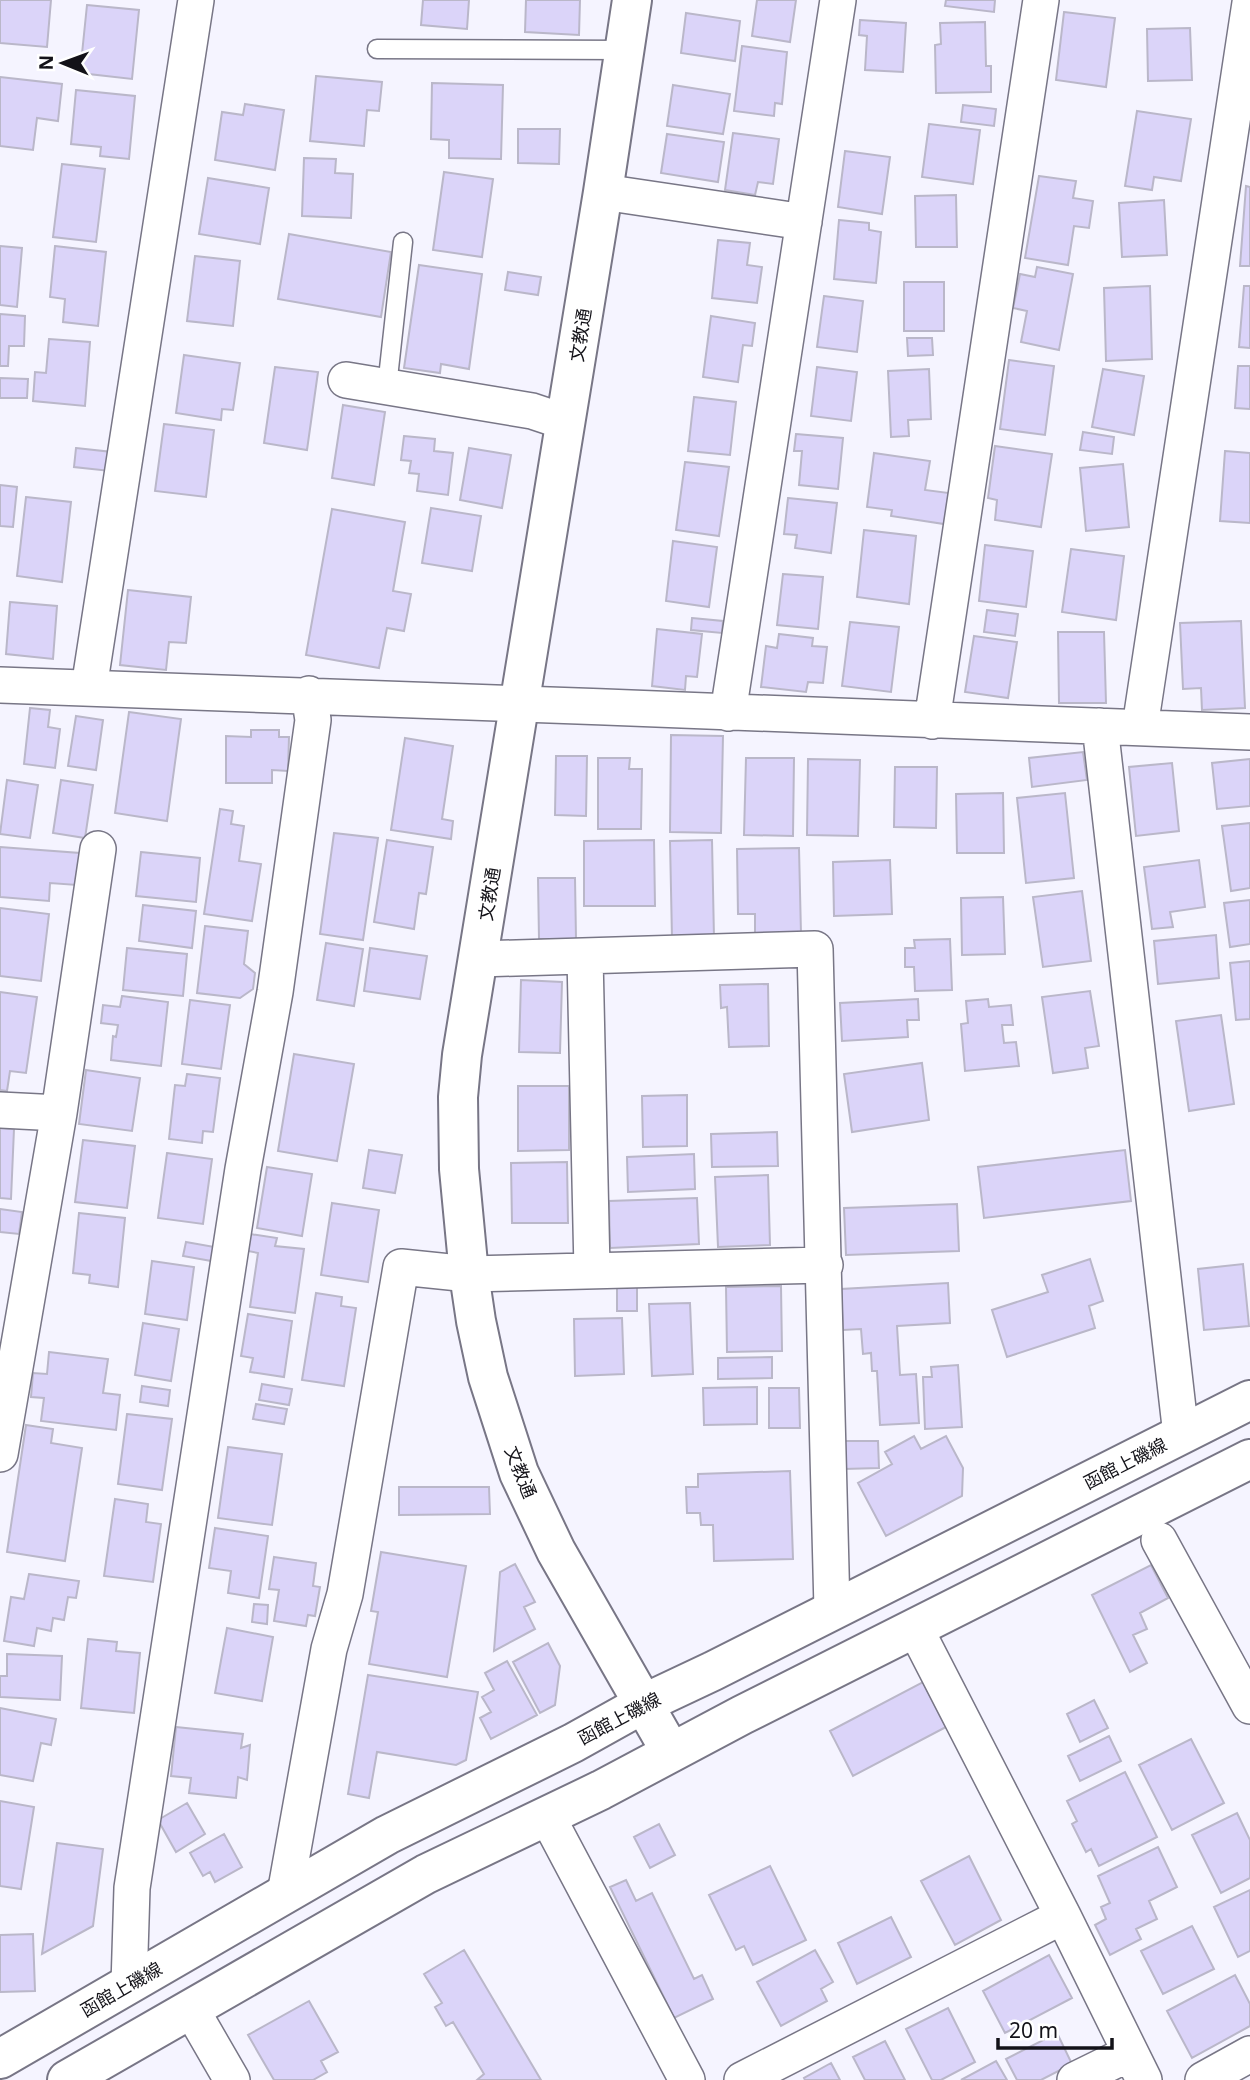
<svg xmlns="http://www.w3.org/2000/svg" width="1250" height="2080" font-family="'Noto Sans','Noto Sans JP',sans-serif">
  <rect width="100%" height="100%" fill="#f5f4ff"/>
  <path fill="#dbd4f9" stroke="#bab7c9" stroke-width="2" d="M0,0H51L47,47L0,43Z
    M423,0H469L467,29L421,25Z
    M526,0H580L579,35L525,32Z
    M757,0H796L790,42L752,36Z
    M946,0H995L994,12L945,6Z
    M87,5L139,10L132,79L80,73Z
    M1064,12L1115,18L1106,87L1056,80Z
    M686,13L740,21L735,61L681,53Z
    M860,20L906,23L903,72L865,70L867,36L859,35Z
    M985,22L986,66H991V92L936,93L935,45L941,44L940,23Z
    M1190,28L1192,80L1148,81L1147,29Z
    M742,46L787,52L782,104L775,103L774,116L734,111Z
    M316,76L382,82L379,111L367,110L364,146L310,141Z
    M0,77L62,84L58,121L37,118L33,150L0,146Z
    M432,83L503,85L501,159L449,158V140L431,139Z
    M673,85L730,94L723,134L667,126Z
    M76,90L135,96L129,159L100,156L101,147L71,144Z
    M245,104L284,110L275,170L215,160L222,112L243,115Z
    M963,105L996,109L994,126L961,122Z
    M1137,111L1191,119L1181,181L1154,177L1152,190L1125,186Z
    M929,124L980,130L973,184L922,177Z
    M518,129H560L559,164L518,163Z
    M733,133L779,139L773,184L758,182L755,195L725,190Z
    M667,134L724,142L718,182L661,173Z
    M845,151L890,157L882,214L838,207Z
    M304,158L336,159L335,173L353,174L351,218L302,216Z
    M62,164L105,169L96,242L53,237Z
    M444,172L493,179L482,257L433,250Z
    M1039,176L1076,181L1073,198L1093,201L1089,228L1074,226L1068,265L1025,258Z
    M208,178L269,188L260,244L199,234Z
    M1246,186L1250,187V266H1240Z
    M956,195L957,247H916L915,196Z
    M1164,200L1167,255L1122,257L1119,203Z
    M839,220L869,223V230L881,232L876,283L834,279Z
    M289,234L391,252L381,317L278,299Z
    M718,240L750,243L747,265L762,267L757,303L712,298Z
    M0,246L22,248L17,307L0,305Z
    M55,246L106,252L98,326L63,322L65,299L50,297Z
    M195,256L240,261L233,326L187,321Z
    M419,265L482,274L469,369L441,364L440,373L404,368Z
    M1037,267L1073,274L1059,350L1021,342L1027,311L1013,308L1020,274L1035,277Z
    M508,272L541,277L538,295L505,290Z
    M904,282H944V331H904Z
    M1150,286L1152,359L1106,361L1104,288Z
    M1244,286H1250V348L1239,347Z
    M824,296L863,301L857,352L817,347Z
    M0,314L25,316L24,346H9L8,366H0Z
    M711,316L755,323L752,346L743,345L738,382L703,377Z
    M907,338H932L933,355L908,356Z
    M49,339L90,342L85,406L33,401L35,372L46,373Z
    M184,355L240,363L233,410L222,409L221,420L176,413Z
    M1009,360L1054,366L1045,435L1000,429Z
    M1238,366H1250V409L1235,408Z
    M275,367L318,372L307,450L264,443Z
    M817,367L857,372L851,421L811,416Z
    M929,369L931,419L908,420L909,436L891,437L888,371Z
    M1103,369L1144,376L1134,435L1092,427Z
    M0,378L28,379L27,398H0Z
    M694,397L736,402L730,455L688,451Z
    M343,405L385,412L374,485L332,478Z
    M164,424L214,430L206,497L155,491Z
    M1083,432L1114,437L1112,454L1080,450Z
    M796,434L843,438L838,489L799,485L802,451H794Z
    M404,436L435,439L434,451L453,453L448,495L417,491L419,474L409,473L411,461L401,460Z
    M995,446L1052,454L1041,527L995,520L997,500L988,498Z
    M76,448L112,452L110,471L74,467Z
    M469,448L511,455L502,508L460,500Z
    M1225,451L1250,453V523L1220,521Z
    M874,453L930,461L925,490L949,493L944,524L891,516L892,510L867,507Z
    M685,462L729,467L719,536L676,530Z
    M1123,464L1129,527L1086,531L1080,468Z
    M0,485L17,487L13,527L0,526Z
    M26,497L71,502L62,582L17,576Z
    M788,498L837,503L831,553L795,548L797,535L784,534Z
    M431,508L481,516L472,571L422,563Z
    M332,509L405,522L393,591L411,594L404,631L387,628L379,668L306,655Z
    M864,530L916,536L909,604L857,597Z
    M673,541L717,547L709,607L666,601Z
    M985,545L1033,551L1026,607L979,601Z
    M1071,549L1124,556L1116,620L1062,612Z
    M783,574L823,577L818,629L777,625Z
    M128,590L191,597L186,643L169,642L166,670L120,665Z
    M10,602L57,606L53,659L6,654Z
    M987,610L1018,614L1015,636L984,632Z
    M692,618L723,621L722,633L691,630Z
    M1241,621L1245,708L1202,710L1201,688L1183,689L1180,623Z
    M850,622L899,627L891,692L842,686Z
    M657,629L702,634L697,677L686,676L685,690L652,686Z
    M1058,632H1104L1106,703H1059Z
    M779,634L813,638L812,646L827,647L823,683L808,682L806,692L761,687L766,646L777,648Z
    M974,636L1017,642L1008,698L965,692Z
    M30,708L50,710L48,727L60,729L55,768L24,764Z
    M129,712L181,719L167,821L115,813Z
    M76,716L103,720L96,770L68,766Z
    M251,730H279V737H289L288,771L272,770V783H226V736L251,737Z
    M671,735L723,736L721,833L670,832Z
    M405,738L453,746L442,819L453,821L451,839L391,830Z
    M1083,752L1087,780L1032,787L1029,758Z
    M556,756H587L586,816L555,815Z
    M598,758H630L629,769H642L641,829H598Z
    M746,758H794L793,836L744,835Z
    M808,759L860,760L858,836L807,835Z
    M1250,759V806L1217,809L1212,763Z
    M1172,763L1179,831L1136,836L1129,767Z
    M895,767H937L936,828L894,827Z
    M7,780L38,785L30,838L0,834Z
    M61,780L93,785L85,838L53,833Z
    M1003,793L1004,853H957L956,794Z
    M1065,793L1074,878L1026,883L1017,798Z
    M220,809L233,811L231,824L244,826L239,861L261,864L252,921L204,914Z
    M1250,823V888L1231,891L1222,826Z
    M334,833L378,838L363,940L320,934Z
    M387,840L433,847L426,894L419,893L414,929L374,922Z
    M654,840L655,906H584V841Z
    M712,840L714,938H672L670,841Z
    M0,847L80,853L77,885L50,883L49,901L0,897Z
    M799,848L801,934L755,935V914H738L737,849Z
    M141,852L200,858L196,902L136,896Z
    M890,860L892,914L834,916L833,862Z
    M1199,860L1205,907L1170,912L1173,927L1152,929L1144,867Z
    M538,878H575L576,939H539Z
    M1082,891L1091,961L1043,967L1033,897Z
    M1003,897L1005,954L962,955L961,898Z
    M1250,900V944L1230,947L1224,903Z
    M143,905L196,911L192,948L139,941Z
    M0,908L49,914L41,981L0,976Z
    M205,926L248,931L244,964L255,973L253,989L240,998L197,993Z
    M1216,935L1219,978L1158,984L1154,941Z
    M950,939L952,990L915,991L914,967H905V948H915L914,940Z
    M326,943L363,949L354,1006L317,1000Z
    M127,948L187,954L183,996L123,990Z
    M370,948L427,956L420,999L364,991Z
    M1250,961V1019L1236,1020L1230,963Z
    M521,980L562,982L560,1053L519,1052Z
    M768,984L769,1046L729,1047L727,1007L721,1008L720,985Z
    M1090,991L1099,1046L1085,1048L1088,1068L1053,1073L1042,997Z
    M0,992L37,997L26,1073L10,1071L7,1091L0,1090Z
    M122,996L168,1002L161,1066L111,1060L113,1036L116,1037L118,1025L101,1023L103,1005L120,1007Z
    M918,999L919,1020H907L908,1037L842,1041L840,1003Z
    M988,999L989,1007L1011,1005L1013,1025H1002L1004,1043L1016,1042L1019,1066L965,1071L961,1024L968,1023L966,1001Z
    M190,1000L230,1005L221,1069L182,1064Z
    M1221,1015L1234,1104L1189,1111L1176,1021Z
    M294,1054L354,1064L337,1161L278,1151Z
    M922,1063L929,1120L852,1132L844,1074Z
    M86,1070L140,1078L132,1131L79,1124Z
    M187,1074L220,1078L213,1132L203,1131L202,1143L169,1139L175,1085L185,1086Z
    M518,1086H569V1150L518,1151Z
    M687,1095V1146L643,1147L642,1096Z
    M0,1128L14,1129L11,1199L0,1198Z
    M777,1132L778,1166L712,1167L711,1134Z
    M83,1140L135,1146L127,1208L75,1202Z
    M369,1150L402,1155L395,1193L363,1188Z
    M1125,1150L1131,1201L984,1218L978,1167Z
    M167,1153L212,1159L203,1224L158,1218Z
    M694,1154L695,1189L628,1192L627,1157Z
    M567,1162L568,1223H512L511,1163Z
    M267,1167L312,1174L302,1236L257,1228Z
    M768,1175L770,1245L718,1247L715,1177Z
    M697,1198L699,1244L610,1248L609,1201Z
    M332,1203L379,1210L368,1282L321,1275Z
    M957,1204L959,1251L846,1255L844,1208Z
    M0,1209L22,1212L19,1234L0,1232Z
    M79,1213L125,1218L118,1287L89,1283L90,1275L73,1273Z
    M250,1234L277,1238L275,1246L304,1249L295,1313L250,1307L258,1253L248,1251Z
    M186,1242L220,1248L217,1262L183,1256Z
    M1090,1259L1103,1301L1089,1306L1095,1328L1007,1357L992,1310L1048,1292L1042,1275Z
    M152,1261L194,1267L187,1320L145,1314Z
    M1243,1264L1249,1326L1204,1330L1198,1269Z
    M617,1282H637V1311H617Z
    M948,1283L950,1323L897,1326L900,1375L916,1374L919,1423L880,1425L877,1371H872L871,1353L863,1354L861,1329L843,1330L841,1289Z
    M781,1286L782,1351L727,1352L726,1287Z
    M316,1293L342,1297L341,1306L356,1308L344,1386L302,1380Z
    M690,1303L693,1374L652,1376L649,1304Z
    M248,1314L292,1321L284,1377L250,1372L253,1358L241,1356Z
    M622,1318L624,1374L575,1376L574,1319Z
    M143,1323L179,1329L171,1381L135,1375Z
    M49,1352L108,1359L103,1393L120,1395L116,1430L41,1421L44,1398L31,1397L33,1373L47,1374Z
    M772,1357V1378L718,1379V1358Z
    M958,1365L962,1427L925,1429L923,1377H932L931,1367Z
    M262,1384L292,1389L289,1405L259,1400Z
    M142,1386L170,1390L168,1406L140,1402Z
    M757,1387V1424L704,1425L703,1388Z
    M769,1388H799L800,1428H769Z
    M256,1404L287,1409L284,1424L253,1419Z
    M127,1414L172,1419L162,1490L118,1484Z
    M26,1425L53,1429L51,1443L82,1448L65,1561L7,1552Z
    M914,1436L921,1449L946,1436L963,1468L962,1496L886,1536L858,1483L892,1464L885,1452Z
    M844,1441H878L879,1468L844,1469Z
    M228,1447L282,1454L272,1525L218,1518Z
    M790,1471L793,1559L714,1561L713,1525H701L700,1513H687L686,1487H698V1474Z
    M399,1487H489L490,1514L399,1515Z
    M115,1499L148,1504L146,1522L161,1524L153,1582L104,1576Z
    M215,1528L268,1536L259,1598L228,1593L231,1571L209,1568Z
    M381,1552L466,1566L447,1677L369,1664L378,1612L371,1611Z
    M274,1557L316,1563L313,1586L320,1587L315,1616L308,1615L306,1626L274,1621L279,1590L269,1589Z
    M515,1564L535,1602L524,1607L535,1629L494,1651L500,1572Z
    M1151,1565L1168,1598L1140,1613L1147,1629L1133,1635L1147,1663L1130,1672L1092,1595Z
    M29,1574L79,1581L76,1598L68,1597L64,1620L53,1618L51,1631L37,1628L34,1646L4,1641L11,1597L24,1599Z
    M254,1604L268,1605L267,1624L252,1622Z
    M227,1628L273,1637L262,1701L215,1693Z
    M88,1639L117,1642L116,1651L140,1653L134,1713L81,1708Z
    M548,1643L560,1666L555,1705L540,1713L513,1662Z
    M7,1654L62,1656L60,1700L0,1697V1676H7Z
    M507,1661L537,1715L491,1739L480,1718L491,1712L482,1697L494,1690L485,1673Z
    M368,1675L478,1692L466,1760L456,1765L377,1752L369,1798L348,1794Z
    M923,1682L946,1727L853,1776L830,1731Z
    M1094,1700L1108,1728L1080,1742L1067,1714Z
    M0,1708L56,1719L51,1745L41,1743L33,1781L0,1775Z
    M176,1727L243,1734L241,1748L250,1745L247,1780L238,1777L236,1798L189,1793L191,1778L171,1776Z
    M1109,1736L1121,1761L1080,1781L1068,1756Z
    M1191,1739L1224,1803L1172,1830L1139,1765Z
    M1125,1772L1157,1837L1099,1866L1091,1849L1086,1852L1072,1824L1077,1821L1067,1801Z
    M0,1801L34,1807L21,1889L0,1886Z
    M187,1803L205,1834L176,1852L158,1820Z
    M1237,1813L1250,1840V1878L1221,1893L1192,1835Z
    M659,1824L675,1855L650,1868L634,1837Z
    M224,1834L242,1867L215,1882L210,1872L203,1876L190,1853Z
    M57,1843L103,1849L93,1926L42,1954Z
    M1158,1847L1177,1887L1149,1901L1157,1919L1136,1929L1141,1939L1110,1955L1095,1925L1106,1919L1101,1907L1110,1903L1098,1876Z
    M969,1856L1001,1920L955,1945L921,1881Z
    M770,1866L806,1940L753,1965L744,1946L736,1950L709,1895Z
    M626,1880L636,1901L652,1893L694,1979L702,1975L713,1999L674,2018L610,1887Z
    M1250,1890V1951L1238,1957L1214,1907Z
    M891,1917L911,1957L857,1984L838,1943Z
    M1192,1926L1214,1969L1163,1994L1141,1951Z
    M33,1934L35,1991L0,1992V1935Z
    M464,1950L541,2080H477L484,2074L453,2022L446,2026L435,2007L442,2003L424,1974Z
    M815,1950L833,1982L821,1989L827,2001L781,2026L757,1982Z
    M1049,1955L1072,1998L1005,2033L983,1991Z
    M1235,1975L1250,2004V2026L1192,2058L1167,2011Z
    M309,2001L338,2052L321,2061L327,2072L313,2080H274L248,2035Z
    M948,2008L975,2062L941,2080H932L906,2029Z
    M1057,2033L1072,2064L1041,2080H1017L1006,2059Z
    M885,2041L905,2080H865L853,2057Z
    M996,2061L1007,2080H961Z
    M831,2063L840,2080H805L804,2078Z"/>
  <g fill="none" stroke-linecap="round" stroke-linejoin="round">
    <g stroke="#787686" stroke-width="21">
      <path id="service" d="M377,49L624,50
        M387,387L403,242"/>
    </g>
    <g stroke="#787686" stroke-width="38">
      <path id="minor" d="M603,192L804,222
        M346,380L532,411L565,422
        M0,685C417,699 833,716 1250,732
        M89,688L196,0
        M728,713L838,0
        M932,721L1041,0
        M1100,726L1181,1435
        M1140,727L1250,3
        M585,957L592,1270
        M479,959L815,949L832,1609
        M0,1110L59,1113
        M0,1454L59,1113L98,849
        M1159,1540L1250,1706
        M915,1628L1063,1916L1144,2080
        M547,1816L687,2080
        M285,1894L329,1649L345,1594L401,1267L469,1274L825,1265
        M129,1985L132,1888L243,1169L275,992L313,720L309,694
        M191,2009L232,2080
        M742,2080L1063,1916
        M1075,2080L1130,2053
        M1203,2080L1250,2054"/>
    </g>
    <g stroke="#787686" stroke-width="42">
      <path id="tertiary" d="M632,0L603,192L462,1055L458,1097L459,1169L469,1274L476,1321L488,1377L519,1473L556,1551L671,1752"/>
    </g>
    <g stroke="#787686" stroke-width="42">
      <path id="primary" d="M0,2059L387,1835L573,1743L643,1704L713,1671L1250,1400
        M67,2080L426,1874L601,1790L742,1715L1250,1459"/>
    </g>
    <use href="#service" stroke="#fff" stroke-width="18"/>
    <use href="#minor" stroke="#fff" stroke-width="35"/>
    <use href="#tertiary" stroke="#fff" stroke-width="38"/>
    <use href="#primary" stroke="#fff" stroke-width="38"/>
  </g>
  <g text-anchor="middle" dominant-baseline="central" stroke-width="6" stroke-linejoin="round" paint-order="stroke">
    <g font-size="18" fill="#131218" stroke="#fff">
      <text transform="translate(580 335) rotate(-81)">文教通</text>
      <text transform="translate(489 894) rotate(-81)">文教通</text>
      <text transform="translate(1125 1463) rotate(-27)">函館上磯線</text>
      <text transform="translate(521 1472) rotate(68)">文教通</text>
      <text transform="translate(619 1718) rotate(-28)">函館上磯線</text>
      <text transform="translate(121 1989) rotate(-30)">函館上磯線</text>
    </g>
  </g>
  <g transform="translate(63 63) rotate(271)" stroke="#ffffff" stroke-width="5" paint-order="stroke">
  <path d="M0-5L12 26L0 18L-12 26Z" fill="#131218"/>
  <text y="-10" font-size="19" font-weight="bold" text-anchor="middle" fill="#131218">N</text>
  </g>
  <path d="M998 2038v10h114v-10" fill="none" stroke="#131218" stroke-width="3.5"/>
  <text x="1009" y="2038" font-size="21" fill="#131218" stroke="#ffffff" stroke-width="5" paint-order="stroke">20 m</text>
</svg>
